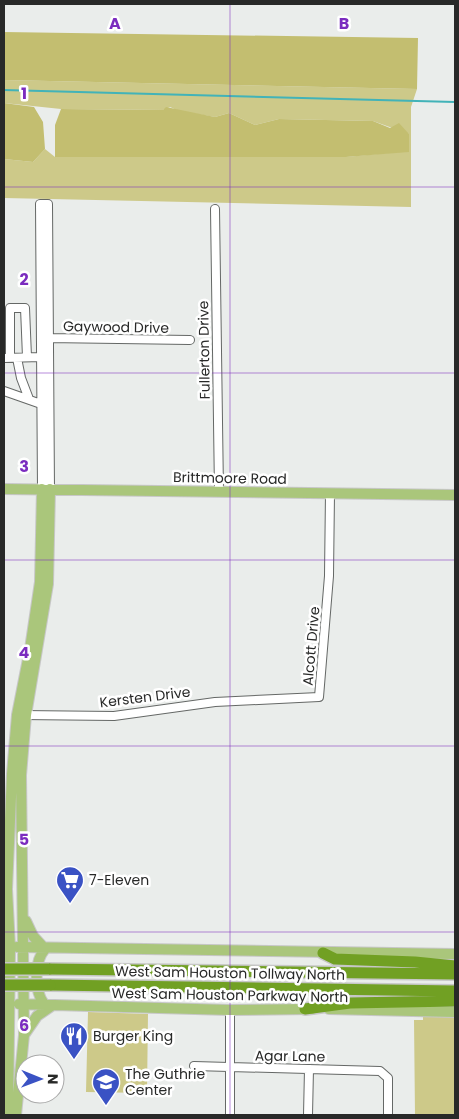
<svg xmlns="http://www.w3.org/2000/svg" width="459" height="1119" font-family="Poppins,sans-serif">
  <rect width="100%" height="100%" fill="#eaedeb"/>
  <path fill="#cdc989" d="M4,80L417,89L411,107V207L4,198V159L33,162L45,149L55,157H346L409,151V134L373,121L279,119L255,125L229,113L215,117L179,111L170,107L163,110L61,109L4,103Z
    M88,1012L148,1014L147,1093L86,1092Z
    M423,1012H455V1115H415L414,1020H423Z"/>
  <path fill="#c3be70" d="M4,32L418,38L417,89L4,80Z
    M4,103L34,107L43,122L45,149L33,162L4,159Z
    M166,107L215,117L229,113L255,125L279,119L373,121L390,128L399,123L409,134V152L346,157H55V125L61,109L163,110Z"/>
  <g fill="none" stroke-linecap="round" stroke-linejoin="round">
    <path stroke="#42b3b8" stroke-width="2" d="M4,90L455,102"/>
    <g stroke="#656866" stroke-width="10">
      <path id="minor" d="M215,209L219,492
        M47,338L190,340
        M4,358L41,357
        M10,358V308H25L27,357
        M17,358L21,378L29,399
        M4,391L41,404
        M42,489L40,204H48L50,489
        M21,715L114,716L215,702L319,697L329,576L330,493
        M194,1066L380,1071L388,1078V1115
        M230,1115V1010
        M308,1115L309,1069"/>
    </g>
    <g stroke="#c7c7c7" stroke-width="12">
      <path id="major" d="M4,489L455,495
        M26,921L33,936L45,949
        M17,947L455,954
        M19,1004L230,1010L312,1009
        M44,1004C34,991 34,961 45,949
        M329,1009L455,1012
        M24,1035L37,1016L53,1005
        M8,1115L10,947L7,889L12,774L17,715L30,649L40,582L42,489
        M16,1115L24,1035L21,775L26,715L48,584L50,489"/>
    </g>
    <g stroke="#c7c7c7" stroke-width="14">
      <path id="highway" d="M323,953L335,959L415,962L455,966
        M49,969L455,974
        M50,985L455,991
        M305,1009L350,1003L455,1001"/>
    </g>
    <use href="#minor" stroke="#fff" stroke-width="8"/>
    <use href="#major" stroke="#aac67b" stroke-width="10"/>
    <use href="#highway" stroke="#71a023" stroke-width="11"/>
    <g stroke="#c7c7c7" stroke-width="14" stroke-linecap="butt">
      <path id="highway-bridge" d="M4,969H49
        M4,985H50"/>
    </g>
    <use href="#highway-bridge" stroke="#71a023" stroke-width="11"/>
  </g>
  <path fill="none" stroke="#7b2cbf" stroke-width="1" stroke-opacity="0.55" d="M230,4V1115M4,187H455M4,373H455M4,560H455M4,746H455M4,932H455"/>
  <defs>
    <g id="supermarket-pin" transform="scale(1.4375)"><path d="M0 17L-7.5 6A9.5 9.5 0 1 1 7.5 6Z" fill="#3a52c4" stroke="#fff"/><path d="M-6-5.5h2.5l.6 2H6L4.5 2H-2.5L-4.4-4H-6ZM-1.5 3.2a1.3 1.3 0 1 0 .1 0ZM3 3.2a1.3 1.3 0 1 0 .1 0Z" fill="#fff"/></g>
    <g id="restaurant-pin" transform="scale(1.4375)"><path d="M0 17L-7.5 6A9.5 9.5 0 1 1 7.5 6Z" fill="#3a52c4" stroke="#fff"/><path d="M-5-6h1v4h1v-4h1v4h1v-4h1v5L-1.5 .5V6h-2V.5L-5-1ZM5-6V6H3V1.5H1.5Q1.5-4 5-6Z" fill="#fff"/></g>
    <g id="school-pin" transform="scale(1.4375)"><path d="M0 17L-7.5 6A9.5 9.5 0 1 1 7.5 6Z" fill="#3a52c4" stroke="#fff"/><path d="M0-5L7-2L0 1L-7-2ZM-4 1L0 2.5L4 1V4Q0 6-4 4Z" fill="#fff"/></g>
  </defs>
  <g fill-rule="evenodd">
    <use href="#supermarket-pin" x="70" y="880"/>
    <use href="#restaurant-pin" x="74" y="1036"/>
    <use href="#school-pin" x="106" y="1082"/>
  </g>
  <g text-anchor="middle" dominant-baseline="central" stroke-width="5" stroke-linejoin="round" paint-order="stroke">
    <g font-size="14" fill="#282928" stroke="#fff">
      <text transform="translate(116 327) rotate(1)">Gaywood Drive</text>
      <text transform="translate(204 350) rotate(-91)">Fullerton Drive</text>
      <text transform="translate(230 478) rotate(1)">Brittmoore Road</text>
      <text transform="translate(311 646) rotate(-85)">Alcott Drive</text>
      <text transform="translate(145 697) rotate(-7)">Kersten Drive</text>
      <text transform="translate(230 973) rotate(1)">West Sam Houston Tollway North</text>
      <text transform="translate(230 995) rotate(1)">West Sam Houston Parkway North</text>
      <text transform="translate(290 1056) rotate(1)">Agar Lane</text>
    </g>
    <g font-size="14" fill="#282928" stroke="#fff" text-anchor="start">
      <text x="89" y="880">7-Eleven</text>
      <text x="93" y="1036">Burger King</text>
      <text x="125" y="1074">The Guthrie<tspan x="125" dy="16">Center</tspan></text>
    </g>
  </g>
  <g font-size="16" text-anchor="middle" font-weight="bold" fill="#7b2cbf" stroke="#fff" stroke-width="5" stroke-linejoin="round" paint-order="stroke">
    <text x="115" y="29">A</text>
    <text x="344" y="29">B</text>
    <text x="24" y="99">1</text>
    <text x="24" y="285">2</text>
    <text x="24" y="472">3</text>
    <text x="24" y="658">4</text>
    <text x="24" y="845">5</text>
    <text x="24" y="1031">6</text>
  </g>
  <rect width="459" height="1119" fill="none" stroke="#282928" stroke-width="10"/>
  <g transform="translate(40 1079) rotate(91)"><circle r="24" fill="#ffffff" stroke="#a9a9a9"/>
  <path d="M0-4L9 19L0 12L-9 19Z" fill="#3a52c4"/>
  <text y="-8" font-size="14" font-weight="bold" text-anchor="middle" fill="#282928">N</text>
  </g>
</svg>
